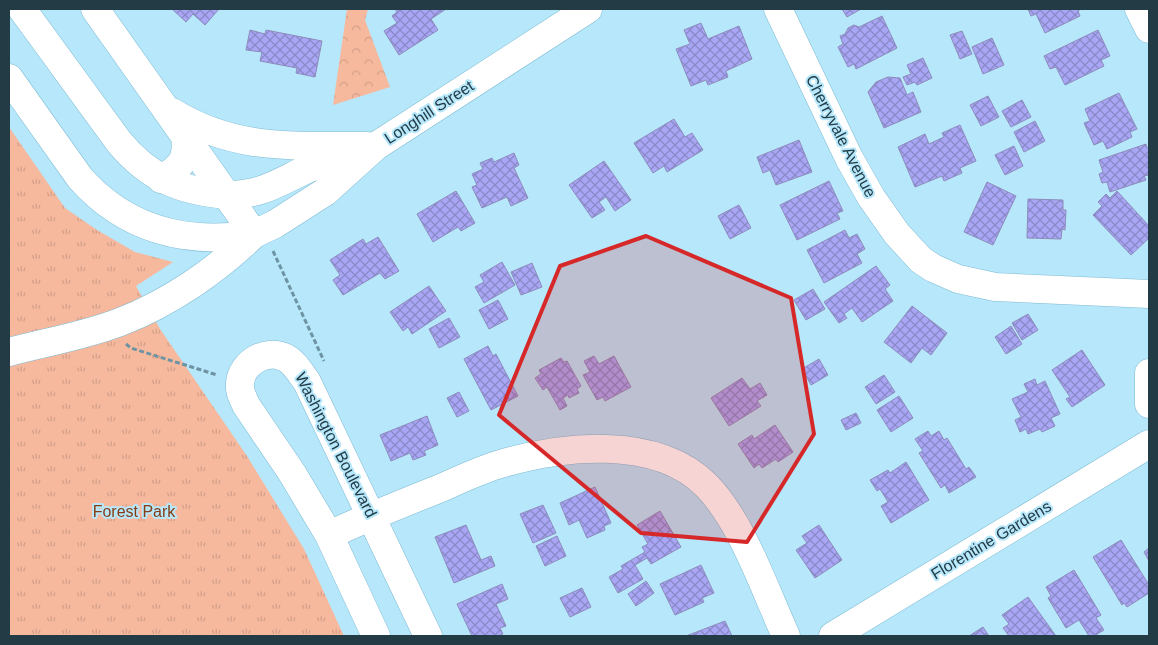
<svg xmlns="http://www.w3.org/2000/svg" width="1158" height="645" font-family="Helvetica,sans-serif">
  <defs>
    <pattern id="grass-tufts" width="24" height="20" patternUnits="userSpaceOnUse" patternTransform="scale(1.25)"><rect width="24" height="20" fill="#f7b99e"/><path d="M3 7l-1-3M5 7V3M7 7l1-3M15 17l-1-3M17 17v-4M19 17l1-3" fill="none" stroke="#d3a089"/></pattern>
    <pattern id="forest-crowns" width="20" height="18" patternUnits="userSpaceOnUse" patternTransform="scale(1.25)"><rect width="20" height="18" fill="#f7b99e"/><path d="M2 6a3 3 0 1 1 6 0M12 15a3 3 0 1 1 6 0" fill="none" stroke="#d3a089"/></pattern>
    <pattern id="building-cross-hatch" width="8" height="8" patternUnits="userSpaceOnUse" patternTransform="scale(1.25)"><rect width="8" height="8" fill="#a9a7f5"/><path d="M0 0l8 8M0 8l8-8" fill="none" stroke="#8989c8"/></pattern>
  </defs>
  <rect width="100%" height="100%" fill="#b6e7fb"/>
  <path fill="url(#grass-tufts)" d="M9,127L65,208L97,230L135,252L173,262L136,286L160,329L247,456L304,549L344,636H9Z"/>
  <path fill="url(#forest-crowns)" d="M347,9H368L365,20L390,87L333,105Z"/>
  <path fill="url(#building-cross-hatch)" stroke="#8d8cbc" d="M172,9H219L205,25L193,14L186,22Z
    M395,9H446L431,19L438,30L399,55L384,31L397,23L392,16L397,12Z
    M842,9H861L847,17Z
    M1028,9H1081L1078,11L1080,16L1045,33L1036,14L1031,16Z
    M882,16L897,48L856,69L854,64L848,67L838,47L843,44L840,36L845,34L848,28L854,25L859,27Z
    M701,23L708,39L739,26L752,59L726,71L728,77L708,85L706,80L691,86L676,49L690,44L684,30Z
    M250,30L265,34L266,30L322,41L315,77L296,73L297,68L260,61L262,52L246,50Z
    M1098,30L1110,56L1101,60L1104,66L1065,85L1056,67L1050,69L1044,56Z
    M962,31L972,54L960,59L950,35Z
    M992,38L1004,65L983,74L972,47Z
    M923,58L932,78L917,85L915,82L907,85L903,77L911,74L907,65Z
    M888,77L900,78L907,95L913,92L921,112L884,128L868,92L876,82Z
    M1119,93L1137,129L1130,132L1132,137L1107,149L1103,141L1094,145L1084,123L1090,121L1085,109Z
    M988,96L999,117L981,126L970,105Z
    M1022,100L1031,117L1011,127L1002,111Z
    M674,119L685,137L692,133L703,150L667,172L664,166L653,173L634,143Z
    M1035,121L1045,141L1024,152L1014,132Z
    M960,125L976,161L960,168L962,173L944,181L942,176L915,187L898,147L925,134L929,144L944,137L942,133Z
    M799,140L812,172L776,185L770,170L763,173L757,157Z
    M1146,144L1147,148H1149V175L1144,176L1146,180L1110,192L1107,182L1102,183L1099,174L1103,172L1099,160Z
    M1014,146L1023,166L1005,175L995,155Z
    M514,153L519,165L514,168L528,198L511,206L507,197L482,208L472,187L477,185L472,174L483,169L480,163L492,158L494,162Z
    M604,161L631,200L615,211L606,197L599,202L605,210L592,218L569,185Z
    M829,181L843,211L837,213L840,219L797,240L780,205Z
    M987,182L1016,196L993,245L964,232Z
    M456,191L475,223L461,231L458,227L433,242L417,214Z
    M1117,191L1149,226V238L1131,255L1093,215L1102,206L1098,202L1106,194L1110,198Z
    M1028,199L1063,200V210H1066L1065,230L1062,229L1061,239L1027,238Z
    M739,205L751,228L730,239L718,216Z
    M845,230L849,238L857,234L865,249L857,254L862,263L824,283L807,250Z
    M378,237L399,271L385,279L380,273L343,295L333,280L340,275L330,260L363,239L366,244Z
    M502,262L515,285L484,303L475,287L484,282L480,275Z
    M532,263L542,287L521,295L511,272Z
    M876,266L890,285L885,289L893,301L862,322L852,308L844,314L847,318L839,323L824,302Z
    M429,286L446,311L412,334L408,327L403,331L390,312Z
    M813,289L825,309L806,320L794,300Z
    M498,300L508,319L489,329L479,310Z
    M912,306L947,333L931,355L922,348L911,363L884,342Z
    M1028,314L1038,330L1022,340L1012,323Z
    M449,318L460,337L439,348L429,329Z
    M1011,326L1022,344L1006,354L995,337Z
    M488,346L493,356L496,354L518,396L491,410L464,359Z
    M1082,350L1105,385L1072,407L1066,399L1070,397L1052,370Z
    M594,356L599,364L614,356L631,387L605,401L603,397L597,400L583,375L590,372L584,361Z
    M561,358L564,362L567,361L581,386L577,389L579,393L569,398L568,395L563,398L567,406L560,410L547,387L543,390L535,378L541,374L539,370Z
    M819,359L828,375L811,385L802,369Z
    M884,375L895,392L876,404L865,387Z
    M742,378L750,389L760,383L767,395L757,401L761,406L729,426L711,398Z
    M1035,379L1037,385L1045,381L1060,414L1051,418L1055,426L1042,432L1040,429L1028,434L1026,429L1020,432L1015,420L1021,417L1012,399L1028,392L1024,384Z
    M459,392L469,411L457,417L447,398Z
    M899,396L913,418L891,432L877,410Z
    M856,413L861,423L846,430L841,420Z
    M427,416L438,445L424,451L426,455L413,460L410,453L391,461L380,435Z
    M775,425L793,452L778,462L776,459L762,468L759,464L754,468L738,444L752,435L754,439Z
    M928,431L931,436L939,431L944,440L947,438L966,469L969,467L976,477L949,493L945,485L941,488L919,453L923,451L915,439Z
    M906,462L929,500L891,523L881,506L888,502L880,489L877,491L870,480L888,470L890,473Z
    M595,487L611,523L604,526L605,530L587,538L579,520L569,525L560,503Z
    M543,505L556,533L533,543L520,514Z
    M660,511L681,547L651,564L647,558L635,565L643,579L618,593L609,577L623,569L621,566L645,552L642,547L648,544L637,525Z
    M466,525L481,560L491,556L495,566L454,583L435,537Z
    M819,525L842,560L815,578L796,550L807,543L802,536Z
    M557,536L566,556L545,566L536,546Z
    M1121,540L1149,585L1147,588L1149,593L1127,607L1124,603L1122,605L1093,557Z
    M1149,548V561L1144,552Z
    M701,565L714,593L702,598L704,602L675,615L660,584Z
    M1074,570L1101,615L1096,618L1104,630L1094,636H1089L1079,620L1066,628L1048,598L1051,596L1046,587Z
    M646,581L654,593L636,606L628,594Z
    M502,584L508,599L496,604L506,626L500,628L503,634L497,636H472L457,604Z
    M582,588L591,607L570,617L560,598Z
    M1028,597L1056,636H1009L1003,628L1009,624L1002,615Z
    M725,621L732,636H686Z
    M983,627L989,636H969Z"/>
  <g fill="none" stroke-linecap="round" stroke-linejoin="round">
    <g stroke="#7dbad2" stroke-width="29">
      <path id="minor" d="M778,9L849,158L871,197L897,234L921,260L933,268L958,279L995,287L1149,294
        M1139,9L1149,29
        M172,112C237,152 295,145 367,146
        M161,179C182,167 188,159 185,135
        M9,352C46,342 84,336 120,322C170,303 217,270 254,234L95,9
        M1149,373V404
        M329,535C366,518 403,503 441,488C459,480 478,471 497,465C560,446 656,434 707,486C742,522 765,590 786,636
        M376,636L329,535L292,473L246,405C243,398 239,392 240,383C242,362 267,348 286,358C295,363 301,374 307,382L428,636
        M833,636L1149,444"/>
    </g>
    <g stroke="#7dbad2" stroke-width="29">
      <path id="major" d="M227,195C265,195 281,180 314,166C332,158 351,153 370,148
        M254,234L275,224L325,192L376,146L588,9"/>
    </g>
    <g stroke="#7dbad2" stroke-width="29">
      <path id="highway" d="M22,9L119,142C149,178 180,191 227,195
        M9,78L80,178C126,230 187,245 254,234"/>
    </g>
    <path stroke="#6e93a3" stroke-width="3" stroke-dasharray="5 2.5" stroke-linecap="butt" d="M273,251L324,361
      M126,344L131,348L217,375"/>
    <use href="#minor" stroke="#fff" stroke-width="28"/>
    <use href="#major" stroke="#fff" stroke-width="28"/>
    <use href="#highway" stroke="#fff" stroke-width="28"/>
  </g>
  <path fill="#d62828" fill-opacity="0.2" stroke="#d62828" stroke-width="4" stroke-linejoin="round" d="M646,236L791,298L814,434L747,542L641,533L499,415L560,266Z"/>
  <g text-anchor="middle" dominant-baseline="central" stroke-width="4" stroke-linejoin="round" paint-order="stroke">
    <g font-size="16" fill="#223b45" stroke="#b6e7fb">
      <text transform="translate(429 112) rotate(-33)">Longhill Street</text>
      <text transform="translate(841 136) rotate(63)">Cherryvale Avenue</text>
      <text transform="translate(336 445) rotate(63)">Washington Boulevard</text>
      <text transform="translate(991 540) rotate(-31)">Florentine Gardens</text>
    </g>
    <g font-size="16" fill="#863c15" stroke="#b6e7fb">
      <text x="134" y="511">Forest Park</text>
    </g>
  </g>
  <rect width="1158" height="645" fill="none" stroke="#223b45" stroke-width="20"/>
</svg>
